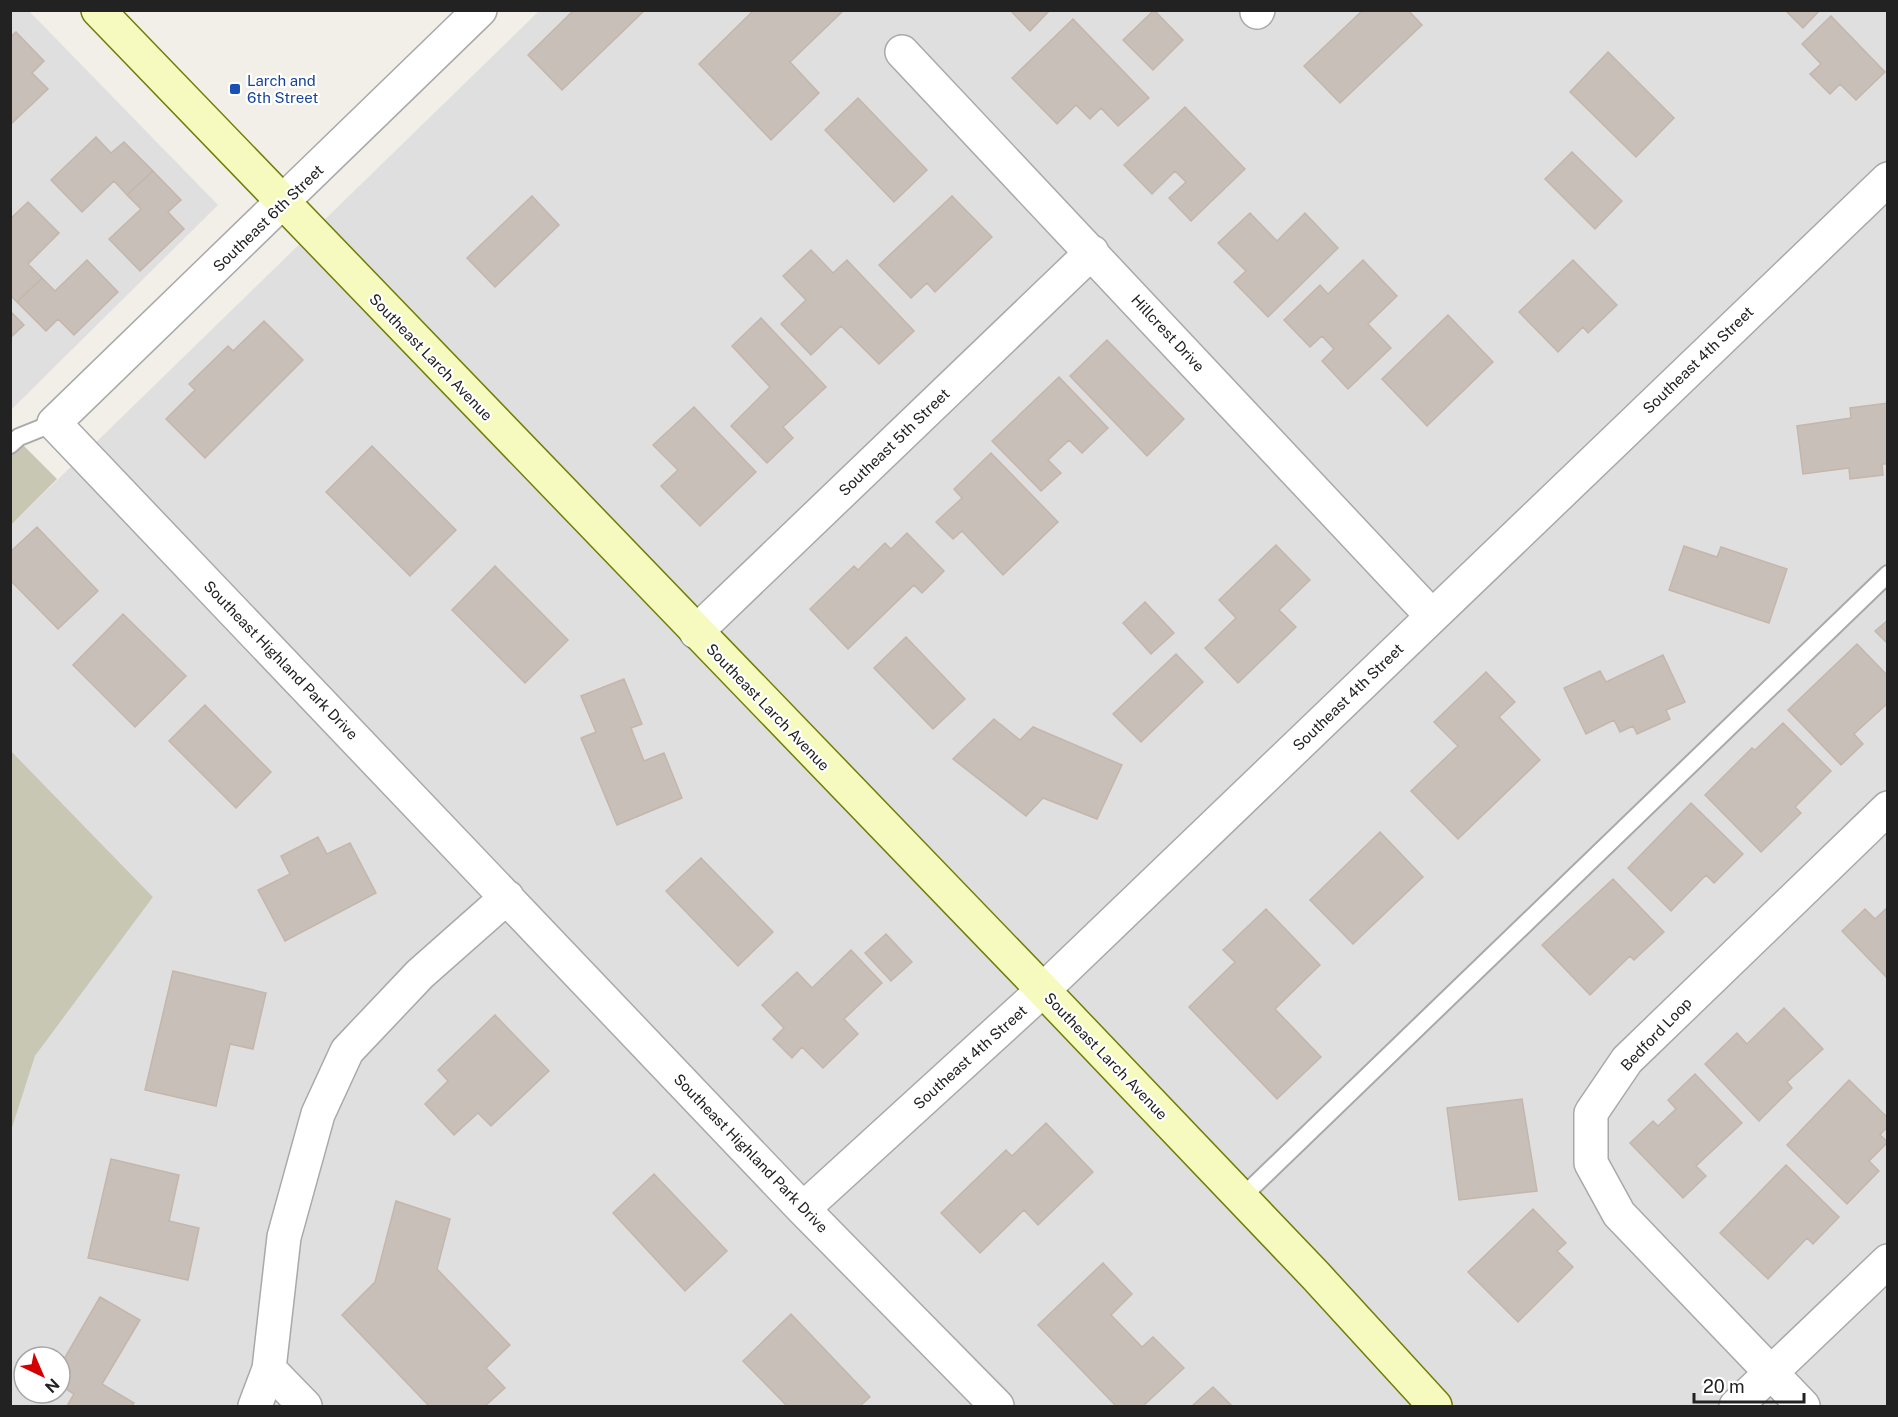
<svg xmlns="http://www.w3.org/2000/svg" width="1898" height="1417" font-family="'Public Sans',sans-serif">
  <rect width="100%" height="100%" fill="#f2efe9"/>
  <path fill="#e0dfdf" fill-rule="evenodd" d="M28,10L218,205L11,410L10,11Z
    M539,11H1887V1406H11V1131L35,1056L153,897L11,751V525ZM24,1357H60V1393H24Z"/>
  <path fill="#c7c7b4" d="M11,433L57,479L11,525Z
    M11,751L153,897L35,1056L11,1131Z"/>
  <path fill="#c7bfb8" stroke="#c4b6ab" stroke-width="1.5" d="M574,10H645L562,90L528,55Z
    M754,10H844L790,62L819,93L771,140L699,64Z
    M1010,10H1050L1030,31Z
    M1154,10L1183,40L1153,70L1123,40Z
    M1363,10H1408L1422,25L1340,103L1304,66Z
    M1785,10H1820L1803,28Z
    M1831,16L1885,72L1856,100L1840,84L1830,94L1810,74L1821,64L1802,44Z
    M1073,19L1149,98L1118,126L1101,108L1090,119L1076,105L1057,124L1012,78Z
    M16,32L44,61L32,73L48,89L10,125V37Z
    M1608,52L1674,118L1636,157L1570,92Z
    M858,98L927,170L894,202L825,130Z
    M1185,107L1245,169L1191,221L1169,198L1186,182L1175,171L1152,194L1124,165Z
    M96,137L111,153L124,142L153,171L127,195L114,181L82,212L51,180Z
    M1572,152L1622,201L1595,229L1545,179Z
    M153,171L181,200L168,212L184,229L140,271L109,239L141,209L127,195Z
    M532,196L559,225L495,287L467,258Z
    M952,196L992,237L935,292L927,283L911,298L879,265Z
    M28,202L59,233L28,264L42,278L17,302L10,295V219Z
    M1250,213L1277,241L1305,213L1338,248L1268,317L1234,282L1246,271L1218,243Z
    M811,250L833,273L847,260L914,331L879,364L841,326L811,355L781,324L806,300L783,276Z
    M87,260L118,292L74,335L58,319L46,331L17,302L42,278L55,291Z
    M1363,260L1397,296L1368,324L1391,348L1348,389L1322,361L1334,349L1322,336L1310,347L1284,320L1320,285L1328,294Z
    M1573,260L1617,305L1588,333L1583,327L1558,352L1519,312Z
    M10,311L24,325L10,338Z
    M1448,315L1493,362L1427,426L1382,379Z
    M761,318L826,387L783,427L793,438L767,463L731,426L770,387L732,346Z
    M264,321L303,360L205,458L166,419L195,390L189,384L228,346L233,351Z
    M1107,340L1184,419L1147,456L1070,376Z
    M1059,377L1108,428L1082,453L1069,440L1048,460L1061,473L1041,491L992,441Z
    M1888,403V464H1882L1883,475L1850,479L1849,468L1803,474L1797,426L1851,418L1850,408Z
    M694,407L756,472L700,526L661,486L678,470L653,445Z
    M372,446L456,530L410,576L326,492Z
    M991,453L1058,522L1003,575L962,531L953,539L936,522L962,498L954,489Z
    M37,527L98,591L58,629L10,580V552Z
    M907,533L944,571L922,593L914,585L848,649L810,609L854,566L858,570L885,543L891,549Z
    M1276,545L1310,580L1279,610L1296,627L1238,683L1205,648L1236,618L1219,600Z
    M1684,546L1717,557L1721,547L1787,569L1769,623L1669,590Z
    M495,566L568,640L525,683L452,610Z
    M1145,602L1174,633L1151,654L1123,623Z
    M123,614L186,676L135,727L73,665Z
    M1888,620V644L1875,631Z
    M906,637L965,699L933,729L874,668Z
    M1857,644L1888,676V703L1854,734L1863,744L1841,765L1788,710Z
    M1176,654L1203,682L1141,742L1113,714Z
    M1663,655L1685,702L1666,710L1670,719L1637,734L1633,726L1620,732L1614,720L1586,734L1564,688L1600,671L1606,682Z
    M1486,672L1515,702L1499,717L1540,760L1458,839L1411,791L1458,746L1434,722Z
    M624,679L642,724L631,728L644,761L664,753L682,798L617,825L581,738L596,732L581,696Z
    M205,705L271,772L236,808L169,741Z
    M994,719L1020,740L1033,727L1122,765L1097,819L1043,798L1026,816L953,759Z
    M1783,723L1831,771L1795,807L1801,813L1761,852L1705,795L1752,748L1755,750Z
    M1691,803L1743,854L1714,883L1706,875L1671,911L1628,868Z
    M1380,832L1423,877L1353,944L1310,900Z
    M318,837L327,854L350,843L376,893L285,941L258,890L290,874L281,856Z
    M701,858L773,932L738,966L666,891Z
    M1613,879L1664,932L1634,960L1630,956L1590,995L1542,945Z
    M1888,907V979L1842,931L1865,909L1875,919Z
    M1266,909L1320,965L1275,1009L1321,1057L1277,1099L1189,1007L1235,962L1223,950Z
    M886,934L912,962L891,981L865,953Z
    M851,950L882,983L844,1019L858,1034L823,1068L802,1047L792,1058L773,1039L784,1028L762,1005L797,972L812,988Z
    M173,971L266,993L253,1049L230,1044L216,1106L145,1090Z
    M1784,1008L1823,1049L1787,1082L1792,1088L1759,1121L1705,1064L1737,1033L1747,1044Z
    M495,1015L549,1071L491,1126L478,1113L454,1135L425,1104L448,1081L438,1070Z
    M1695,1074L1742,1123L1696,1166L1706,1176L1683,1198L1630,1143L1653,1121L1658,1126L1676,1109L1668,1100Z
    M1849,1080L1888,1118V1126L1880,1135L1888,1142L1869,1161L1879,1171L1847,1204L1787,1145Z
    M1522,1099L1537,1191L1459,1200L1447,1108Z
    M1046,1123L1093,1172L1038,1225L1024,1210L980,1253L941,1213L1006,1150L1012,1156Z
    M111,1159L179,1175L169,1221L199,1228L188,1280L88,1258Z
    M1786,1165L1839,1217L1813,1244L1807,1238L1768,1279L1720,1233Z
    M654,1174L727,1251L685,1291L613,1213Z
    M396,1201L450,1219L437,1269L510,1345L486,1368L505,1388L485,1406H429L342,1315L375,1282Z
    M1533,1209L1566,1243L1557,1251L1573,1267L1518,1322L1468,1272Z
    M1103,1263L1132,1294L1111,1315L1142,1347L1153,1337L1184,1368L1143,1406H1116L1038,1325Z
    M100,1297L140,1320L102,1384L134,1403L132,1406H67L74,1394L60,1385V1366Z
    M791,1314L870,1397L860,1406H787L743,1361Z
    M1213,1387L1232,1406H1192Z"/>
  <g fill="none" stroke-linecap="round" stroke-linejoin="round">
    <g stroke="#a9a9a9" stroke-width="20">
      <path id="service" d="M10,445L19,437L54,423
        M1241,1198L1888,574"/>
    </g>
    <g stroke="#a9a9a9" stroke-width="36">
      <path id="minor" d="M480,10L54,423L803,1209L997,1406
        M1257,12L1258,10
        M902,52L1432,616
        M696,632L1092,252
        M803,1209L1043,990
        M269,1369L305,1406
        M255,1406L269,1369L284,1237L318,1114L347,1051L420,974L507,897
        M1736,1406L1888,1261
        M1803,1406L1619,1214L1591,1163V1113L1627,1060L1888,808"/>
    </g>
    <g stroke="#a9a9a9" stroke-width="36">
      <path id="tertiary" d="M1043,990L1888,179"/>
    </g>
    <g stroke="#707d05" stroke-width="36">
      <path id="secondary" d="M98,10L1043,990L1316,1276L1435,1406"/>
    </g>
    <use href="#service" stroke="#fff" stroke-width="16"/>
    <use href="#minor" stroke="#fff" stroke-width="33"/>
    <use href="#tertiary" stroke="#fff" stroke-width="33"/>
    <use href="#secondary" stroke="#f7fabf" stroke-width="33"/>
  </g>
  <rect fill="#1a4fb4" stroke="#fff" stroke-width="2" x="229" y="83" width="12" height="12" rx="3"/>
  <g text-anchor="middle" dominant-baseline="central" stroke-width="4.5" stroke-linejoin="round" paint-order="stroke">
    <g font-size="15" fill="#164399" stroke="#fff" text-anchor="start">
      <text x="247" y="80">Larch and<tspan x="247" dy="17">6th Street</tspan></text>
    </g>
    <g font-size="15" fill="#222" stroke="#fff">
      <text transform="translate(268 218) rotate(-44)">Southeast 6th Street</text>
      <text transform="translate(1168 333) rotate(47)">Hillcrest Drive</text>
      <text transform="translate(431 357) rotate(46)">Southeast Larch Avenue</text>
      <text transform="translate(1698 360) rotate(-44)">Southeast 4th Street</text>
      <text transform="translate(894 442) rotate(-44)">Southeast 5th Street</text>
      <text transform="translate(281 660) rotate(46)">Southeast Highland Park Drive</text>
      <text transform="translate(1348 697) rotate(-44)">Southeast 4th Street</text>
      <text transform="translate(768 707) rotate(46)">Southeast Larch Avenue</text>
      <text transform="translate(1656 1034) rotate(-46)">Bedford Loop</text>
      <text transform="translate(1106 1056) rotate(46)">Southeast Larch Avenue</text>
      <text transform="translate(970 1057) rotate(-42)">Southeast 4th Street</text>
      <text transform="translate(751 1153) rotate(46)">Southeast Highland Park Drive</text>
    </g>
  </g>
  <rect width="1898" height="1417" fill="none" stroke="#222222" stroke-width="24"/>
  <g transform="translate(42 1375) rotate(136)"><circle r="28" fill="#ffffff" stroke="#a7a7a7" stroke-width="1.5"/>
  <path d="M0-4.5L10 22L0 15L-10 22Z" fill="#d40000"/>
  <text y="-9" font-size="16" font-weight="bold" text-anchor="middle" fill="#222222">N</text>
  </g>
  <path d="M1694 1393v9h110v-9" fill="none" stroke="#222222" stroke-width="3"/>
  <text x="1703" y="1393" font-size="18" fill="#222222" stroke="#ffffff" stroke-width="4.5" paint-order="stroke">20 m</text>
</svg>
